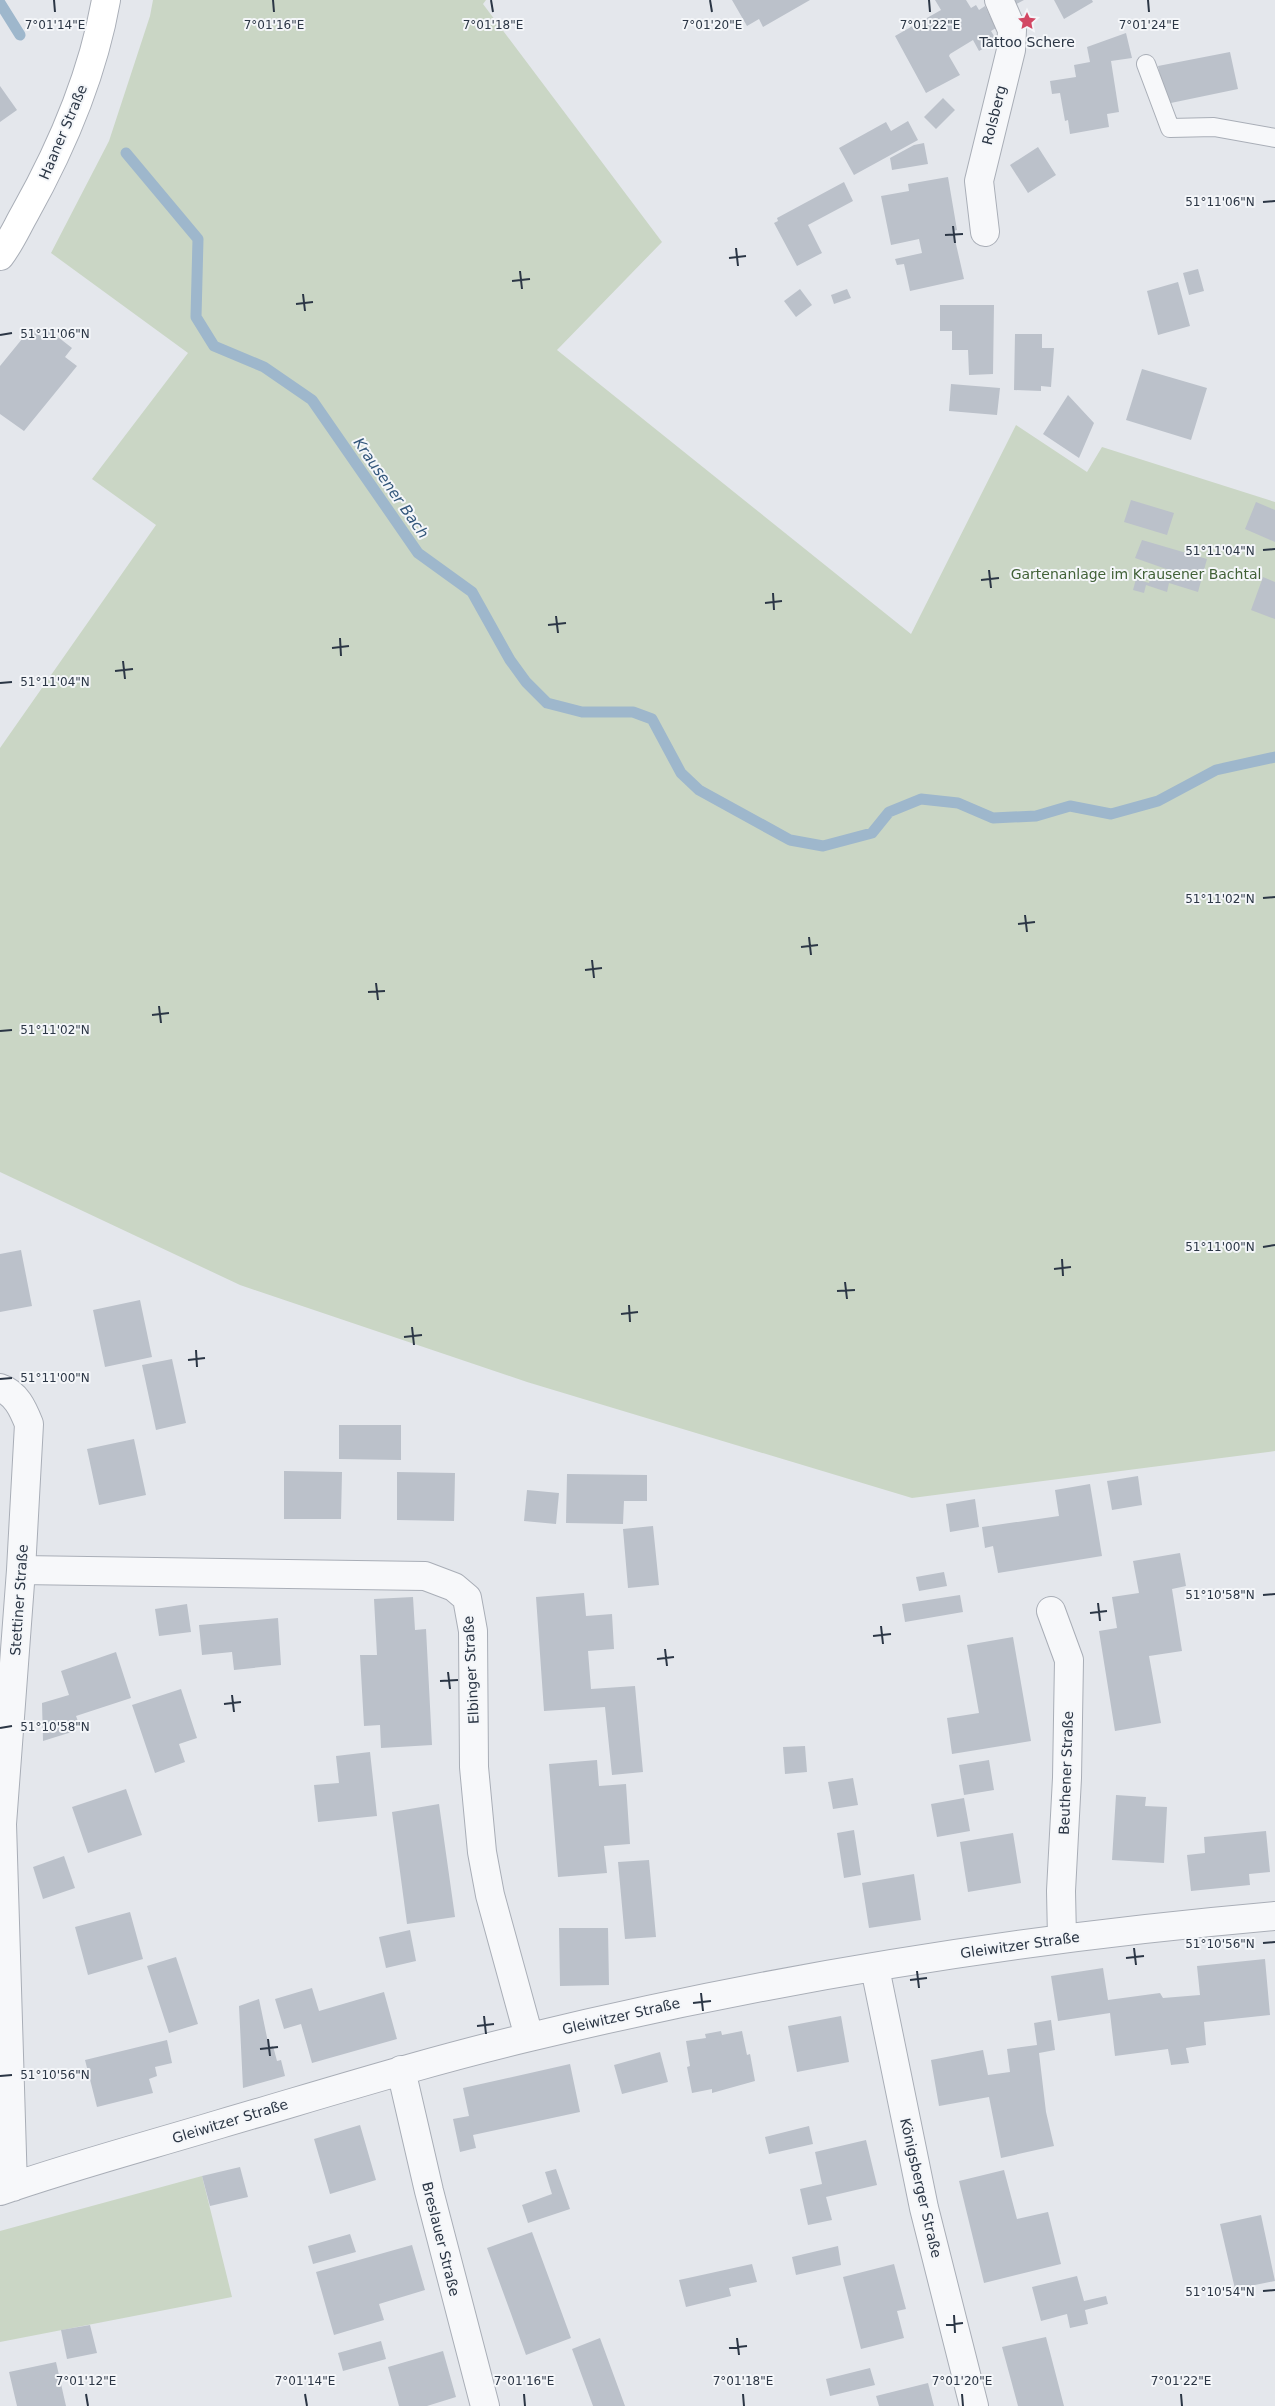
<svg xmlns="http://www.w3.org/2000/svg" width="1275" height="2406" font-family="'DejaVu Sans',sans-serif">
  <rect width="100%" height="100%" fill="#e4e7ec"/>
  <path fill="#cad6c5" d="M153,0H486L483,4L662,242L557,350L911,634L1016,425L1087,472L1102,447L1275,502V1451L912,1498L527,1382L240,1285L0,1172V748L156,525L92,479L188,353L51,253L109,141L150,16Z
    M202,2176L232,2297L0,2342V2231Z"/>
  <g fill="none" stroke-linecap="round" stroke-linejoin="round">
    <path stroke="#9eb7cc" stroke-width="11" d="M0,3L20,35
      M126,153L198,239L196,317L214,346L264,367L312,400L418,553L472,592L510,660L526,682L547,703L582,712H633L652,719L681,773L699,790L790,840L823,846L872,833L889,812L921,799L958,803L993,818L1036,816L1070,806L1111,814L1158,801L1216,770L1275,757"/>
  </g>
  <path fill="#bbc1ca" d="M732,0H810L763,27L759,19L747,26Z
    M935,0H966L971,8L976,5L979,10L985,6L996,28L991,31L997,41L979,51L973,40L950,54L949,56L960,75L926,93L895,36L941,10Z
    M1009,0H1024L1013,6Z
    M1054,0H1092L1093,2L1064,19Z
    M1126,33L1132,58L1111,61L1119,112L1107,114L1109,127L1070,134L1068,120L1065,121L1060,93L1052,94L1050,81L1076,77L1074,65L1090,62L1087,47Z
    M1230,52L1238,89L1166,104L1158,66Z
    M0,86L17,110L0,122Z
    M943,98L955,110L936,129L924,117Z
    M908,121L918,140L854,175L839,148L886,122L891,131Z
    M924,143L928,164L892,170L890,158L914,145Z
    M1038,147L1056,175L1028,193L1010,165Z
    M948,177L957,230L953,231L964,279L910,291L904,264L897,265L895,259L922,253L919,239L891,245L881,196L909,191L908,184Z
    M844,182L853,201L808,225L822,253L797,266L774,223L778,221L777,218Z
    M1198,269L1204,291L1189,295L1183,273Z
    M1178,282L1190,326L1158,335L1147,291Z
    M800,289L812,305L796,317L784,301Z
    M847,289L851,298L834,304L831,295Z
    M940,305H994L993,374L969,375L968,350H952V331H940Z
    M31,328L43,338L49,330L72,348L65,357L77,366L24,431L0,414V366Z
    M1015,334H1042V348H1054L1051,387L1041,386V391L1014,390Z
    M1142,369L1207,388L1191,440L1126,420Z
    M951,384L1000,388L997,415L949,411Z
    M1068,395L1094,423L1079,458L1043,434Z
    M1131,500L1174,513L1167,535L1124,522Z
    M1256,502L1275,510V542L1245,529Z
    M1142,540L1207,559L1198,592L1169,583L1167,592L1146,585L1144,593L1133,590L1136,579L1149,583L1152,571L1167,575L1169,570L1135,558Z
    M1263,577L1275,582V619L1251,610Z
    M21,1250L32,1306L0,1312V1254Z
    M140,1300L152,1357L105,1367L93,1310Z
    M172,1359L186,1423L156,1430L142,1365Z
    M339,1425H401V1460L339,1459Z
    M134,1439L146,1495L99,1505L87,1449Z
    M284,1471L342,1472L341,1519H284Z
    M397,1472L455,1473L454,1521L397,1520Z
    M567,1474L647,1475V1501H624L623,1524L566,1523Z
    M1138,1476L1142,1505L1112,1510L1107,1481Z
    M1090,1484L1102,1556L998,1573L993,1546L985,1548L982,1527L1059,1516L1055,1490Z
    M527,1490L559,1493L556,1524L524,1521Z
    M975,1499L979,1527L950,1532L946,1504Z
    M653,1526L659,1585L628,1588L623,1529Z
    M1180,1553L1186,1586L1172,1589L1182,1651L1149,1656L1161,1723L1115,1731L1099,1631L1117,1628L1112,1597L1139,1593L1133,1561Z
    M944,1572L947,1586L919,1591L916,1577Z
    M584,1593L586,1616L612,1614L614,1649L588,1651L591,1689L635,1686L643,1772L612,1775L605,1707L544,1711L536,1597Z
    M960,1595L963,1612L905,1622L902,1604Z
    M413,1597L415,1630L426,1629L432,1745L381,1748L380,1725L364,1726L360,1655H377L374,1599Z
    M187,1604L191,1632L159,1636L155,1609Z
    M278,1618L281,1665L234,1670L232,1652L202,1655L199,1625Z
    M1013,1637L1031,1741L952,1754L947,1718L979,1713L967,1645Z
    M116,1652L131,1698L76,1716L79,1724L75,1731L43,1741L42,1703L69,1695L61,1671Z
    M181,1689L197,1738L179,1744L185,1762L155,1773L132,1705Z
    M805,1746L807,1772L785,1774L783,1747Z
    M370,1752L377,1816L318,1822L314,1785L339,1783L336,1756Z
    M597,1760L599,1786L626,1784L630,1844L604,1846L607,1873L558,1877L549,1764Z
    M989,1760L994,1790L964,1795L959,1765Z
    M853,1778L858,1805L833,1809L828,1782Z
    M126,1789L142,1835L88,1853L72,1807Z
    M1116,1795L1146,1797L1145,1806L1167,1807L1164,1863L1112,1860Z
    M964,1798L970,1831L937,1837L931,1804Z
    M439,1804L455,1917L407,1924L392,1812Z
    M854,1830L861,1875L844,1878L837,1833Z
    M1266,1831L1270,1872L1249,1874L1250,1885L1191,1891L1187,1855L1205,1853L1204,1837Z
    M1013,1833L1021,1883L968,1892L960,1842Z
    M64,1856L75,1888L43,1899L33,1867Z
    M649,1860L656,1937L625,1939L618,1862Z
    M914,1874L921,1920L869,1928L862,1883Z
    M130,1912L143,1959L88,1975L75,1927Z
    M559,1928H608L609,1985L560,1986Z
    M410,1930L416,1961L386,1968L379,1937Z
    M176,1957L198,2024L169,2033L147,1966Z
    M1265,1959L1270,2015L1204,2022L1206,2045L1186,2048L1189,2063L1171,2065L1168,2049L1115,2056L1110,2013L1058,2021L1051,1976L1103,1968L1108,2000L1160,1993L1163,1998L1200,1995L1197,1966Z
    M312,1988L319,2011L384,1992L397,2039L312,2063L301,2024L284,2029L275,1999Z
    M259,1999L269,2047L273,2046L277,2061L281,2060L285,2076L243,2088L239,2006Z
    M841,2016L849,2062L797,2072L788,2026Z
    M1051,2020L1055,2050L1039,2053L1046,2112L1054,2146L1001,2158L989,2097L939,2106L931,2060L983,2050L988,2075L1010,2072L1007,2049L1037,2045L1034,2023Z
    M721,2031L722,2035L742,2031L747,2055L750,2054L755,2081L712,2093V2089L692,2093L687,2067L690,2066L686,2041L706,2038L705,2034Z
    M167,2040L172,2063L155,2067L157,2076L149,2079L153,2093L97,2107L85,2060Z
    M660,2052L668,2082L622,2094L614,2065Z
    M570,2064L580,2112L473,2135L476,2148L460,2152L453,2119L469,2116L463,2088Z
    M360,2125L376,2180L330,2194L314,2139Z
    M809,2126L813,2144L769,2154L765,2137Z
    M866,2140L877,2185L826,2197L832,2220L808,2225L800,2189L822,2184L815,2152Z
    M240,2167L248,2197L210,2206L202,2176Z
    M556,2169L570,2209L528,2223L522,2205L552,2194L545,2172Z
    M1004,2170L1017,2219L1048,2212L1061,2264L984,2283L959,2181Z
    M1261,2215L1275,2281L1235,2289L1220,2224Z
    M532,2232L571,2338L526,2355L487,2248Z
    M350,2234L356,2252L313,2264L308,2246Z
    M412,2245L425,2290L379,2304L384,2320L334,2335L316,2272Z
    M838,2246L841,2265L796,2275L792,2257Z
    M752,2264L757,2282L729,2288L731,2296L686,2307L679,2280Z
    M894,2264L906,2309L897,2311L904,2338L861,2349L843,2277Z
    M1077,2276L1084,2301L1106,2296L1108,2304L1085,2310L1088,2324L1070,2328L1067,2314L1041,2321L1032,2287Z
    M90,2325L97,2353L67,2359L61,2330Z
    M1046,2337L1064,2406H1018L1002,2347Z
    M600,2338L614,2376L625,2406H593L572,2349Z
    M381,2341L386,2359L343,2371L338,2353Z
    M443,2351L456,2397L427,2406H399L388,2367Z
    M56,2362L66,2406H17L9,2372Z
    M870,2368L875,2385L830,2396L826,2379Z
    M928,2383L934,2406H879L876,2396Z"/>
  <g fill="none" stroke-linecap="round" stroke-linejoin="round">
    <g stroke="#a9aeb7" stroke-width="20">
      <path id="service" d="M1146,64L1170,128L1214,127L1275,138"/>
    </g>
    <g stroke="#a9aeb7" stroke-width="30">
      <path id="minor" d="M985,232L979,181L1011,50L1012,30L999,0
        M0,1388C16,1393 23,1409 29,1424L21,1570L2,1824L13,2187
        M21,1570L425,1576L454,1587L467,1598L473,1631L474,1767L482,1852L490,1895L529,2037
        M1051,1611L1069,1660L1067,1778L1061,1891L1062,1938
        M875,1968L924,2208L974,2406
        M401,2070L429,2191L485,2406
        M0,2191C72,2166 147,2146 220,2124C323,2094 425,2062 530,2037C774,1978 1024,1938 1275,1916"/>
    </g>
    <g stroke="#a9aeb7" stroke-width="30">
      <path id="secondary" d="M0,256C10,243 17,227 25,213C62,147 93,74 106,0"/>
    </g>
    <use href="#service" stroke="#f7f8fa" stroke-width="18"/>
    <use href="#minor" stroke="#f7f8fa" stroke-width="28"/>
    <use href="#secondary" stroke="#fff" stroke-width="28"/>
  </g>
  <path fill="none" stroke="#2b3645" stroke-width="2" d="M54,0L55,12M273,0L274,12M491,0L493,12M710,0L712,12M929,0L930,12M1148,0L1149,12M1263,202L1275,201M953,226L955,243M945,235L963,234M736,248L738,266M729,258L746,256M520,271L522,289M512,281L530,279M303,294L305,311M296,304L313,302M0,335L12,333M1263,550L1275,549M989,570L991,588M981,580L999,578M773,593L774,610M765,603L782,601M556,616L558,633M548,625L566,623M340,638L341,656M332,648L349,646M123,661L125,679M115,671L133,669M0,683L12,682M1263,898L1275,897M1025,915L1027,932M1018,924L1035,922M809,937L811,955M801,947L818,945M592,960L594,978M585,970L602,968M376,983L378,1000M368,992L385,991M159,1006L161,1023M152,1015L169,1013M0,1031L12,1030M1263,1247L1275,1245M1062,1259L1063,1276M1054,1269L1071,1267M845,1282L847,1299M837,1291L855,1290M629,1305L630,1322M621,1314L638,1312M412,1327L414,1345M404,1337L422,1335M196,1350L197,1367M188,1360L205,1358M0,1379L12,1378M1263,1595L1275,1594M1098,1603L1100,1621M1090,1613L1107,1611M881,1626L883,1644M873,1636L891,1634M665,1649L667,1666M657,1659L674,1657M448,1672L450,1689M440,1681L458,1680M232,1695L234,1712M224,1704L241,1702M0,1728L12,1726M1263,1943L1275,1942M1134,1948L1136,1965M1126,1958L1144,1956M917,1971L919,1988M910,1980L927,1978M701,1993L703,2011M693,2003L711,2001M484,2016L486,2034M477,2026L494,2024M268,2039L270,2056M260,2049L278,2047M0,2076L12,2075M1263,2291L1275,2290M954,2315L955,2333M946,2325L963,2323M737,2338L739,2355M729,2348L747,2346M86,2394L88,2406M305,2394L307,2406M524,2394L525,2406M743,2394L744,2406M962,2394L963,2406M1181,2394L1182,2406"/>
  <defs>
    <g id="sight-bare" transform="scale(1.5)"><path d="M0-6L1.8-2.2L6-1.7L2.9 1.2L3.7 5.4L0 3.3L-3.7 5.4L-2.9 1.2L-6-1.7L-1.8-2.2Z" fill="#d24763" stroke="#f4f6f9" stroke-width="2.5" paint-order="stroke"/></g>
  </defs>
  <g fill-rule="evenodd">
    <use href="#sight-bare" x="1027" y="21"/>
  </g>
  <g text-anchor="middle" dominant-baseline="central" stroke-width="4" stroke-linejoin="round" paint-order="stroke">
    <g font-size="14" fill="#2b3645" stroke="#f4f6f9">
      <text x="1027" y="42">Tattoo Schere</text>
    </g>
    <g font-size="14" fill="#2b3645" stroke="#f4f6f9">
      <text transform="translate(994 115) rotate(-76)">Rolsberg</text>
      <text transform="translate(63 132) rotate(-67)">Haaner Straße</text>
      <text transform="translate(19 1600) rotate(-86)">Stettiner Straße</text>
      <text transform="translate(471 1670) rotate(-93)">Elbinger Straße</text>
      <text transform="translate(1066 1773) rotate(-88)">Beuthener Straße</text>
      <text transform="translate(1020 1945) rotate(-8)">Gleiwitzer Straße</text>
      <text transform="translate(621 2016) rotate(-13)">Gleiwitzer Straße</text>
      <text transform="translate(230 2121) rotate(-17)">Gleiwitzer Straße</text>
      <text transform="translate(921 2188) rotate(77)">Königsberger Straße</text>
      <text transform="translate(441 2239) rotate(76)">Breslauer Straße</text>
    </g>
    <g font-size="14" fill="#416137" stroke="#f4f6f9">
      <text x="1136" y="574">Gartenanlage im Krausener Bachtal</text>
    </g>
    <g font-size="15" font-style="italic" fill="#33577b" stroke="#f4f6f9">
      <text transform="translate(391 488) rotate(55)">Krausener Bach</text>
    </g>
  </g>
  <g font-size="12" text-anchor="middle" fill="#2b3645" stroke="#f4f6f9" stroke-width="4" stroke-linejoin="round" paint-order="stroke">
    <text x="55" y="29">7°01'14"E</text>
    <text x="274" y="29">7°01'16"E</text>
    <text x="493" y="29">7°01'18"E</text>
    <text x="712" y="29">7°01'20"E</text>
    <text x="930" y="29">7°01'22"E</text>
    <text x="1149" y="29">7°01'24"E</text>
    <text x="1220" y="206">51°11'06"N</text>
    <text x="55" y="338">51°11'06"N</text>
    <text x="1220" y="555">51°11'04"N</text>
    <text x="55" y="686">51°11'04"N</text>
    <text x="1220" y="903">51°11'02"N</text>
    <text x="55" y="1034">51°11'02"N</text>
    <text x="1220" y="1251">51°11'00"N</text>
    <text x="55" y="1382">51°11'00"N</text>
    <text x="1220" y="1599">51°10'58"N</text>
    <text x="55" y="1731">51°10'58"N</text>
    <text x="1220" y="1948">51°10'56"N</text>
    <text x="55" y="2079">51°10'56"N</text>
    <text x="1220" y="2296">51°10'54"N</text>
    <text x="86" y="2385">7°01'12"E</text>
    <text x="305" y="2385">7°01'14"E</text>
    <text x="524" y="2385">7°01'16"E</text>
    <text x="743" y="2385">7°01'18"E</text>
    <text x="962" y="2385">7°01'20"E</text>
    <text x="1181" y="2385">7°01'22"E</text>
  </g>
</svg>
